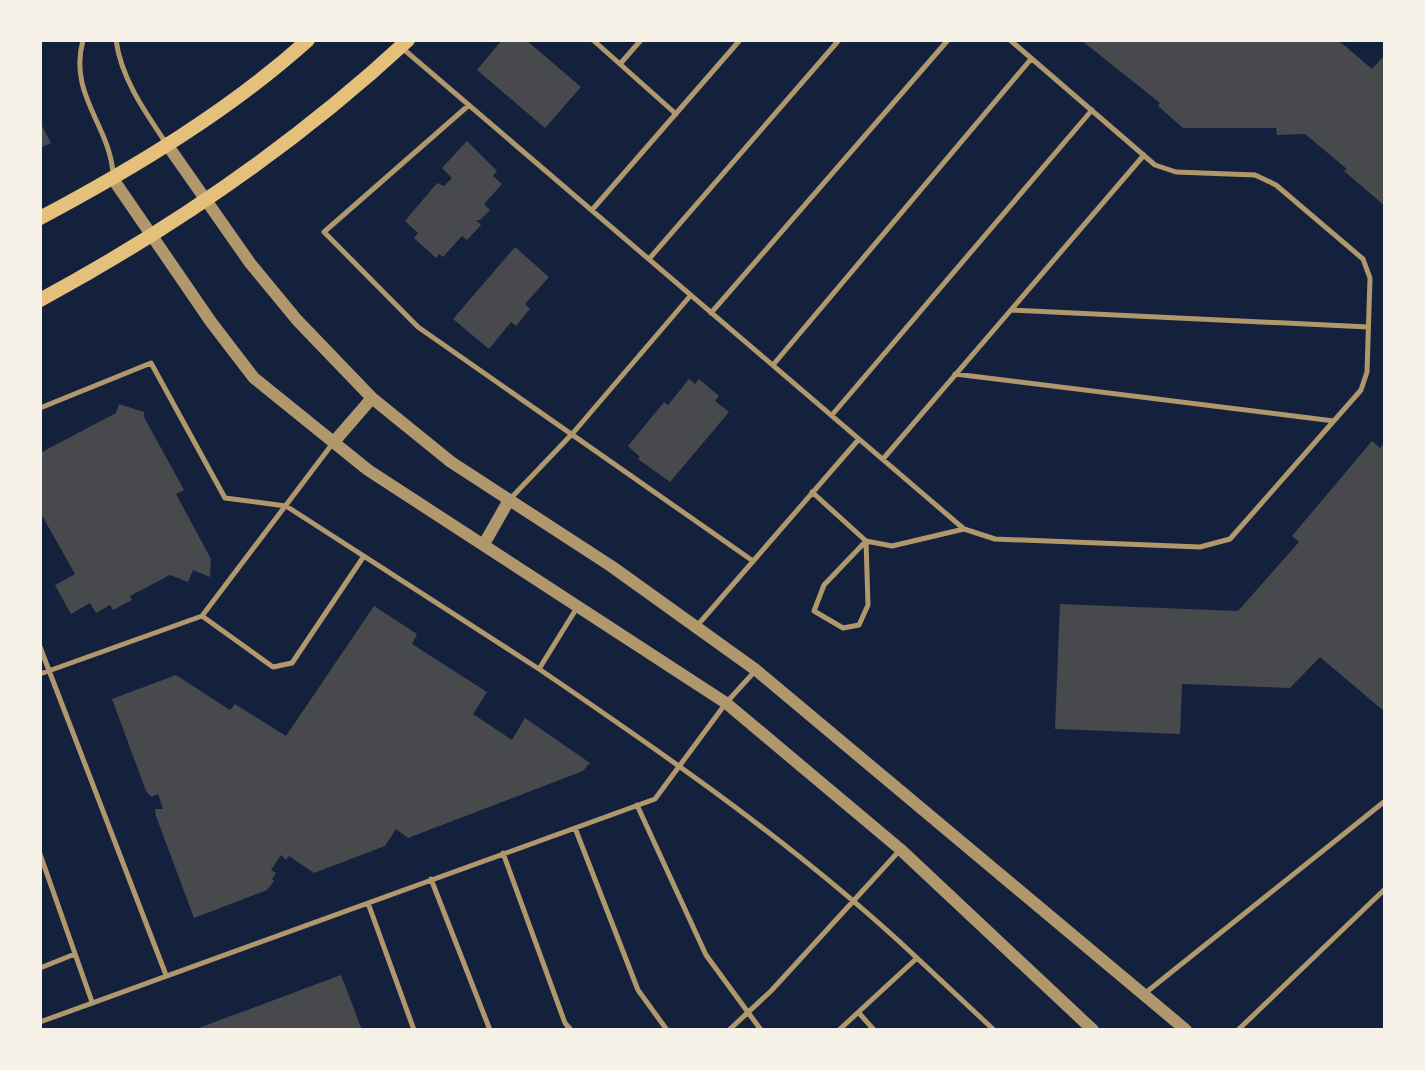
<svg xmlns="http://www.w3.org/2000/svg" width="1425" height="1070" font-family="'Libre Baskerville',serif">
  <rect width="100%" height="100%" fill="#14213d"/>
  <path fill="#48494c" d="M502,40H526L581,87L545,128L477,70Z
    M1081,40H1338L1372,69L1385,55V206L1344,171L1347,169L1305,134L1277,135L1276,128H1183L1158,106L1160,103Z
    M40,122L51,143L40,148Z
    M467,141L497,171L493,176L502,184L484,204L490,210L480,220H476L481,225L467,240L462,236L443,257L439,254L436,258L414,238L418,233L405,221L437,183L444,186L452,178L442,168Z
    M515,247L549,277L525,304L530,309L516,326L511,322L489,349L453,319Z
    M689,379L695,384L699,379L719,396L715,401L729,412L670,482L638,459L640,457L628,446L664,402L668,405Z
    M119,404L144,412V417L184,490L176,494L211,559L210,577L193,570L188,582L170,575L130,596L132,600L113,610L110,605L96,613L90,603L71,614L55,585L75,574L40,512V453L116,413Z
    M1372,441L1380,448L1385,443V712L1320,657L1290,688L1182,684L1180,734L1055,729L1060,604L1238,611L1299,542L1292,536Z
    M374,606L417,634L412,644L487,692L473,714L512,740L525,718L590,763L583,771L408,838L396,829L385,846L314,873L289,856L286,860L281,855L271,870L276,873L272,879L274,881L267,890L194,918L156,816L155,809H163L158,794L151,797L146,791L112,699L176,675L230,710L235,704L286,736Z
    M341,975L362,1030H196V1029Z"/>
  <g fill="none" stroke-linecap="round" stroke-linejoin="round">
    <path stroke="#b1986c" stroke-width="5" d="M83,40C68,95 110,125 113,174
      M116,40C121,78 145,112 166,143
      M593,40L676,114
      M401,47L964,529L995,539L1200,547L1230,539L1361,390L1367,372L1370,278L1363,259L1276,185L1255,175L1176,172L1155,165L1010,40
      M620,64L641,40
      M469,105L324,232L418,327L753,561
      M592,210L740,40
      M649,259L839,40
      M1011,310L1368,327
      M711,313L948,40
      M773,365L1031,59
      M955,374L1334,421
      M40,408L151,363L225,498L286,506L539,669
      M832,415L1092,110
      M883,459L1144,155
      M812,492L866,541L892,546L964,529
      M510,499L573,433L691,295
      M866,541L868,605L859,625L843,628L814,611L824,585Z
      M578,606L539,669C670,758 801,849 917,958L839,1030
      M202,616L273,667L292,663L364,556
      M696,627L859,439
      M40,647L166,975
      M40,674L202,616L333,443
      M637,805L706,955L761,1030
      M575,828L638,990L667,1030
      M503,853L565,1023L571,1030
      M40,854L92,1002
      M431,879L490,1030
      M368,903L414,1030
      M917,958L994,1030
      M40,968L75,954
      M1144,994L1385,801
      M859,1013L874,1030
      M40,1022L655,799L726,703L755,671
      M729,1030L771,991L900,850
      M1238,1030L1385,889"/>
    <path stroke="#b1986c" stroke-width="12" d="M166,143L250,263L297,320L372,398L451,462L611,566L756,670L1186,1030
      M113,179L211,322L254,378L368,470L726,703L900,849L1093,1030
      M333,443L372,398
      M484,544L509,500"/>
    <path stroke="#e5c07b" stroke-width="14" d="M40,218C134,168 229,111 308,40
      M40,300C173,228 297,143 408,40"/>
  </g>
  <rect width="1425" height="1070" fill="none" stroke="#f6f1e7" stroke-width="84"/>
</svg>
